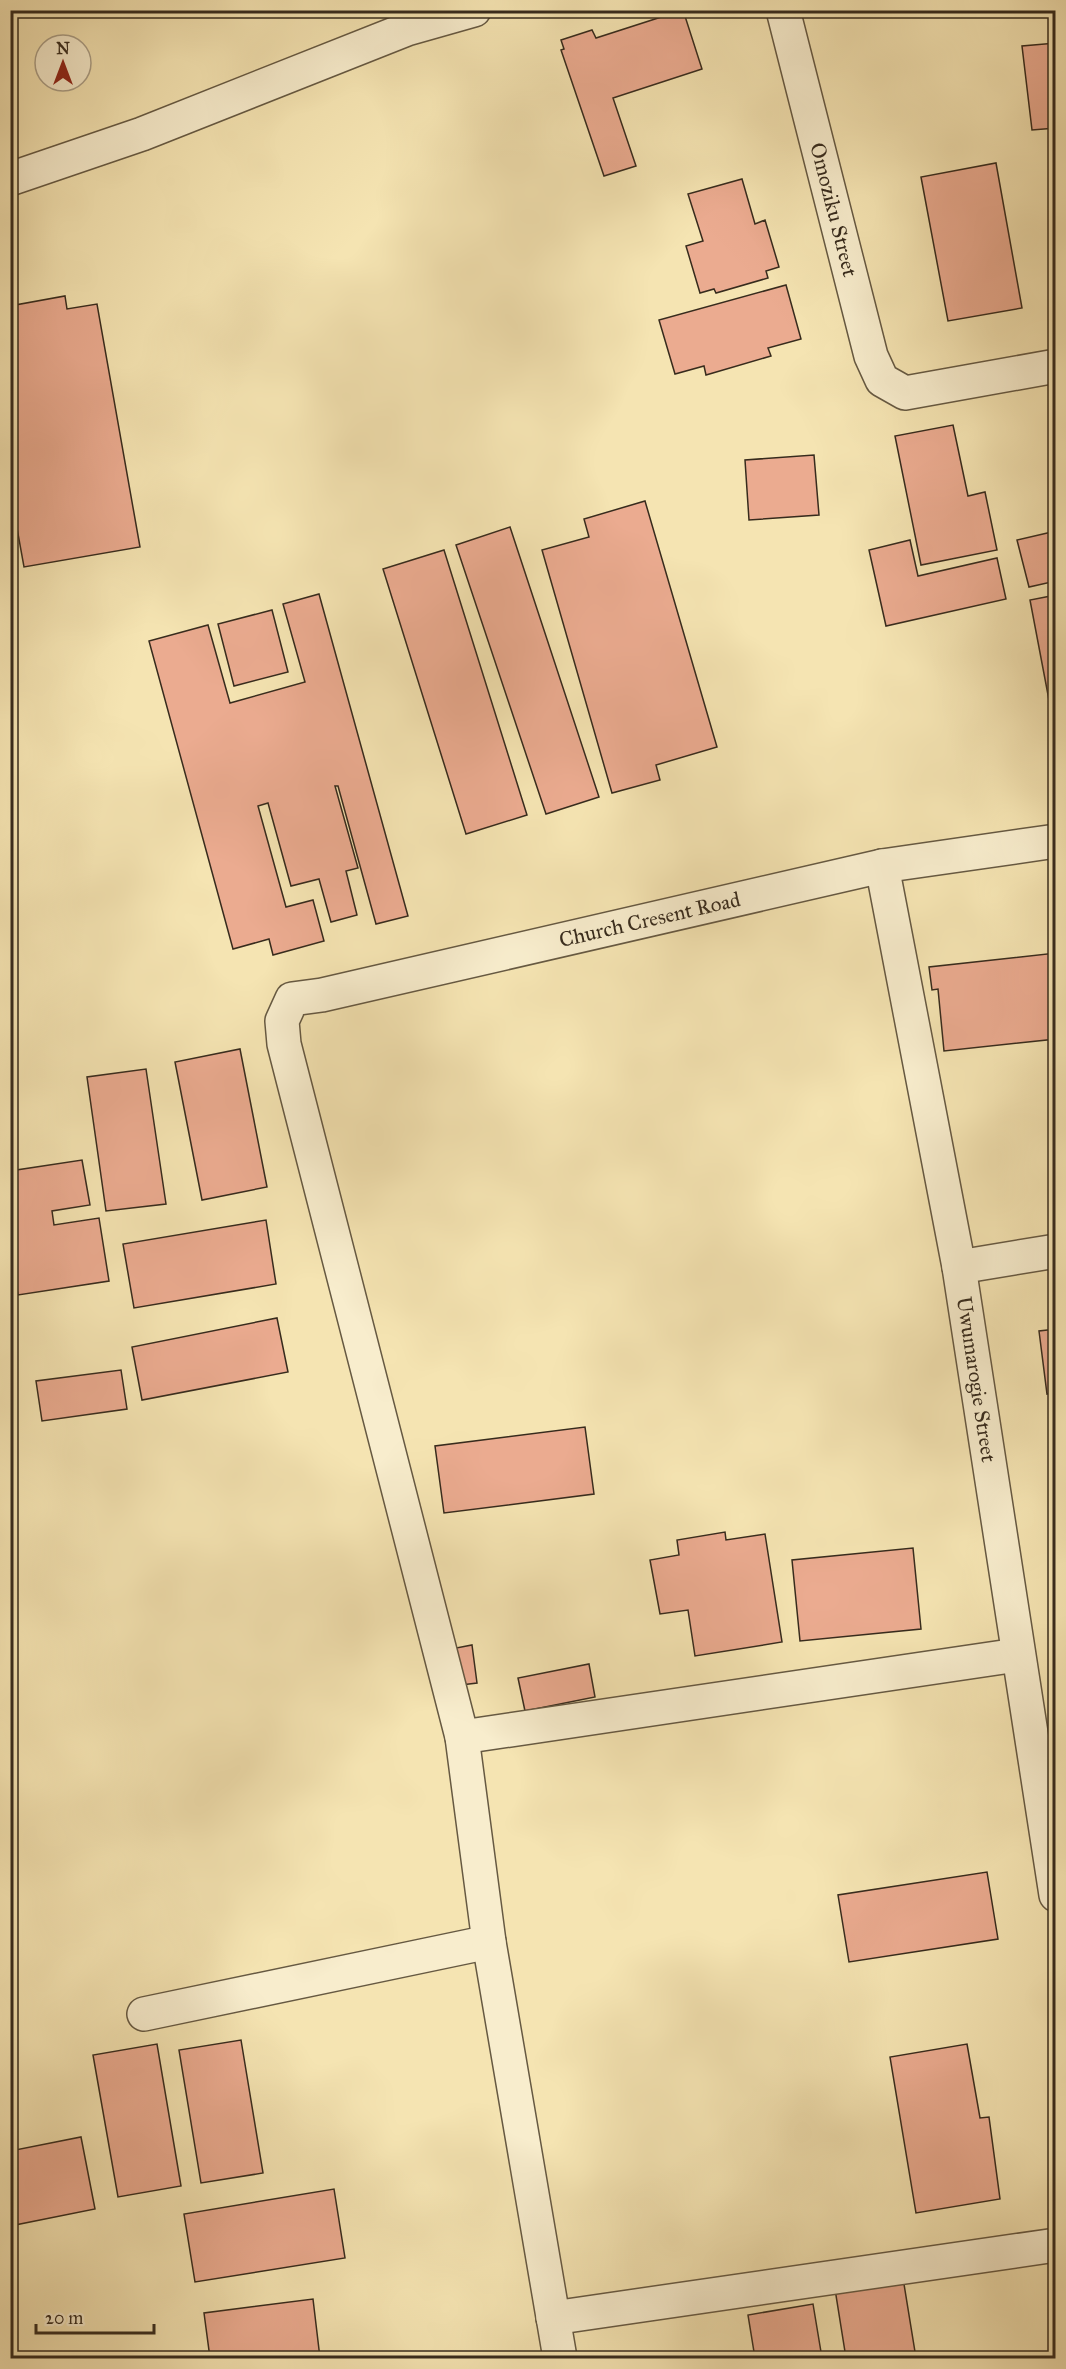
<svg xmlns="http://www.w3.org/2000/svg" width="1066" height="2369" font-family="'IM FELL Great Primer',serif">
  <rect width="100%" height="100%" fill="#f5e4b2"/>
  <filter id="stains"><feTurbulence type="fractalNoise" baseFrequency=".00333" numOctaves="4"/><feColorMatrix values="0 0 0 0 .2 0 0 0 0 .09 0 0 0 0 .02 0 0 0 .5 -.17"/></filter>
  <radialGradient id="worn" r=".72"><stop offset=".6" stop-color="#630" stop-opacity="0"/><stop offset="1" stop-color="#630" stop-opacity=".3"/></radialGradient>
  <path fill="#ebab90" stroke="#372b1d" stroke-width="1.5" d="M683,10L702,69L613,98L636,166L604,176L561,50L564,49L561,40L592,30L596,38Z
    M1056,43V128L1032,130L1022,46Z
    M996,163L1022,308L948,321L921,177Z
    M742,179L755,224L765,220L779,267L766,271L768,278L716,293L714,289L700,293L686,246L703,241L688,194Z
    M786,285L801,339L768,348L771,356L706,375L704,366L675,374L659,320Z
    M65,296L67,309L97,304L140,547L24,567L13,506L10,507V306Z
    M953,425L968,496L985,492L997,550L921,565L895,436Z
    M814,455L819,515L749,520L745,460Z
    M645,501L717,747L656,765L660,780L612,793L542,550L589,537L584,519Z
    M510,527L599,797L546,814L456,545Z
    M1056,531V581L1029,587L1017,540Z
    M910,540L918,576L997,558L1006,599L886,626L869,550Z
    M444,550L527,815L466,834L383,569Z
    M319,594L408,916L376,924L338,786H335L358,868L346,871L357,915L331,922L319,879L291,886L268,803L258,806L286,907L313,900L324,941L273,955L269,939L233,949L149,641L208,625L230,703L305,682L283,604Z
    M1056,595V737L1030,600Z
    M272,610L288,672L234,686L218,624Z
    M1056,953V1039L944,1051L938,989L932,990L929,967Z
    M240,1049L267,1187L202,1200L175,1062Z
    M146,1069L166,1204L106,1211L87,1077Z
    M82,1160L90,1205L52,1211L54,1225L99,1218L109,1281L18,1295L10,1245V1171Z
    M266,1220L276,1284L134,1308L123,1244Z
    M277,1318L288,1372L142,1400L132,1347Z
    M1056,1329V1392L1047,1394L1039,1331Z
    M121,1370L127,1409L42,1421L36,1381Z
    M585,1427L594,1494L444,1513L435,1446Z
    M725,1532L726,1540L765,1534L782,1642L695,1656L688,1610L660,1614L650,1560L679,1555L677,1540Z
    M913,1548L921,1629L800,1641L792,1560Z
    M472,1645L477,1683L461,1685L456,1648Z
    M589,1664L595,1697L525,1711L518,1678Z
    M987,1872L998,1939L849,1962L838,1895Z
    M241,2040L263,2173L201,2183L179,2050Z
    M157,2044L181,2186L118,2197L93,2055Z
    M967,2044L980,2118L989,2117L1000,2199L916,2213L890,2057Z
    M81,2137L95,2209L10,2226V2151Z
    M334,2189L345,2258L195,2282L184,2214Z
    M903,2278L916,2358H846L835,2289Z
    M313,2299L320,2358H210L204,2313Z
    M813,2304L822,2358H755L748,2315Z"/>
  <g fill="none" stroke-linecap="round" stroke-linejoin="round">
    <g stroke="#665942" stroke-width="36">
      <g id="minor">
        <path id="s1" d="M783,10L871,356L882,380L905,393L1056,366"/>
        <path d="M10,179L142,134L407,29L474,10"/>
        <path id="s2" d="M882,866L959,1267L1056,1895"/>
        <path d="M959,1267L1056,1251"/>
        <path d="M462,1737L1017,1655"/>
        <path d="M144,2014L489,1942"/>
        <path d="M553,2318L1056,2245"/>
        <path id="s3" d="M560,2358L489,1942L462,1737L284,1044L282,1021L292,999L322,995L882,866L1056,841"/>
      </g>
    </g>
    <use href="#minor" stroke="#f8edcd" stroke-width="33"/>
  </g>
  <g text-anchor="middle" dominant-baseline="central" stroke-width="5" stroke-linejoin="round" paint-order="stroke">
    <g font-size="21" fill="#372b1d" stroke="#f8edcd">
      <text stroke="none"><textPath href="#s1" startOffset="206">Omoziku Street</textPath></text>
      <text stroke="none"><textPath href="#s3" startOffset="1758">Church Cresent Road</textPath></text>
      <text stroke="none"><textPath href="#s2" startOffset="522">Uwumarogie Street</textPath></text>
    </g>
  </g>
  <rect width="1066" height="2369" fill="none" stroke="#f5e4b2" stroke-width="36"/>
  <rect x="12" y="12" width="1042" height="2345" fill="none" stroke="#372b1d" stroke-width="3"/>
  <rect x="18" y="18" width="1030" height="2333" fill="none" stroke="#372b1d" stroke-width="1.5"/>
  <g transform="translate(63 63)"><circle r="28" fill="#f8edcd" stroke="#ab9f87" stroke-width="1.5"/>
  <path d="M0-4.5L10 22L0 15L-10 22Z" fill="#8f2418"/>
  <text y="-9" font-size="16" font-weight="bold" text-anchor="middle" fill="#372b1d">N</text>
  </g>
  <path d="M36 2324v9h118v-9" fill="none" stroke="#372b1d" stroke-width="3"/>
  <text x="45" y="2324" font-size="18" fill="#372b1d" stroke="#f8edcd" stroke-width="4.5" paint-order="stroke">20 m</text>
  <rect width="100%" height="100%" filter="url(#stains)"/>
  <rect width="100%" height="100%" fill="url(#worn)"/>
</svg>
